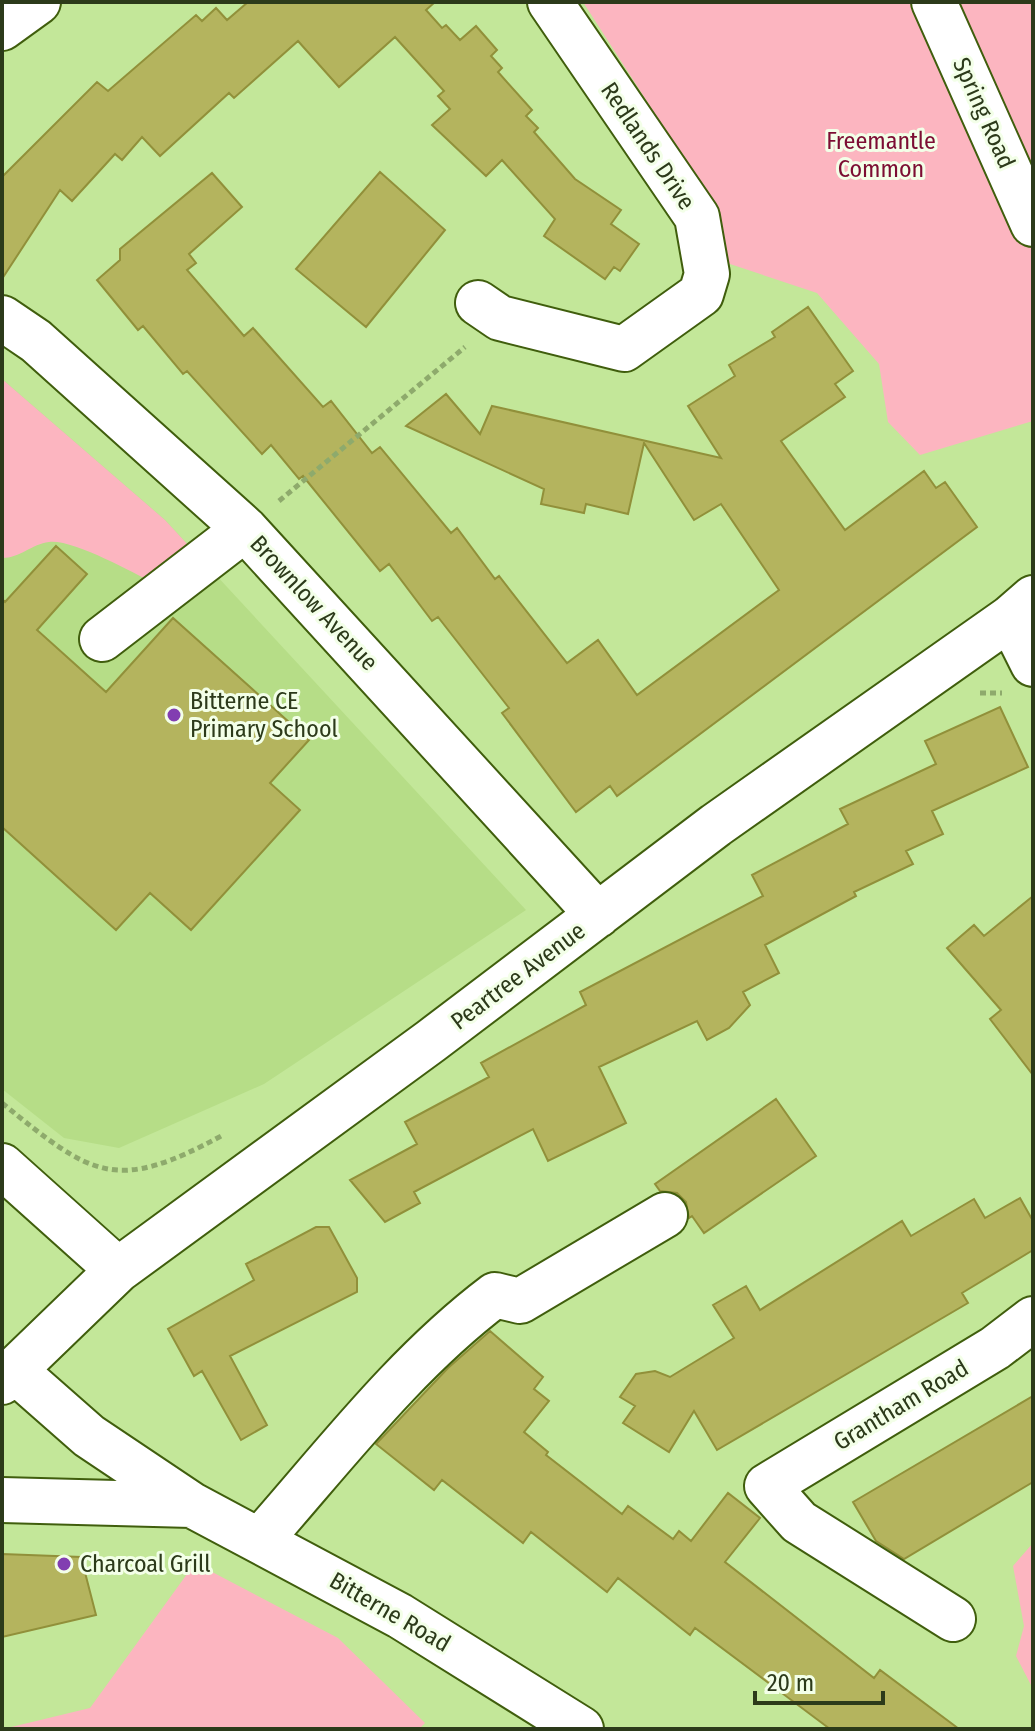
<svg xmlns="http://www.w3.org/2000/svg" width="1035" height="1731" font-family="'Fira Sans Condensed',sans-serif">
  <rect width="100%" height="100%" fill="#c3e799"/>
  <path fill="#b6dd87" d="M2,379L165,520L526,910L264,1084L119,1148L64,1138L2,1089Z"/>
  <path fill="#fcb5c0" d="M583,2H1033V421L920,455L888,422L879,364L817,293L721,261L702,187Z
    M2,379L165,520L190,547L154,583C131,572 73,539 49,542C32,544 20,558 2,558Z
    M1033,1543V1689L1016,1656L1024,1626L1013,1566Z
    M195,1563L338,1638L425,1723L419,1729H3L90,1708Z"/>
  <path fill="#b4b45e" stroke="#91903a" stroke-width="2" d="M248,2H435L426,10L442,28L446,25L460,40L476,26L497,50L491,56L502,68L498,72L532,110L526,116L538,128L534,132L575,179L621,210L611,224L639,244L620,271L614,267L605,279L544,236L555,219L502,160L486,176L432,125L450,109L438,96L444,91L395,37L339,87L298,41L234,98L229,93L160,156L142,137L122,160L115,154L72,201L60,190L2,279V177L97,82L108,91L196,15L202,21L216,8L227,20Z
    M380,172L445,230L366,327L296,269Z
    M212,173L242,207L189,254L196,263L187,270L244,336L253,328L323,407L331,401L372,453L380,447L451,533L457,528L495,579L499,576L567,663L598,640L637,695L779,590L721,504L694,520L644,443L628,514L586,504L584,513L541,504L544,489L406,426L446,394L480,434L492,406L721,458L688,406L735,376L729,365L775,337L772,332L808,307L853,371L835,384L845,397L781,441L845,530L924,471L936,488L945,482L977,527L617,796L610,786L576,812L502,713L509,708L438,617L432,621L389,564L380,571L303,476L299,479L271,445L262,454L187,371L183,374L143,326L138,330L97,280L120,260V249Z
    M56,546L87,574L37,630L106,692L173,618L309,740L270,783L300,810L191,930L150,893L116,930L2,827V599L5,602Z
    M1000,707L1028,767L932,811L943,834L906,851L913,864L854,892L856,896L765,945L779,973L743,992L750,1005L729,1028L707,1040L697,1021L599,1067L626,1123L548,1161L533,1129L414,1192L420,1203L385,1222L350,1180L417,1144L405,1122L489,1077L481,1063L586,1005L580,992L763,896L752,875L848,824L840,809L936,764L925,741Z
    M1033,896V1075L990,1019L1001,1010L947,948L974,925L984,936Z
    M776,1099L816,1156L704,1233L692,1216L689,1218L686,1202L677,1193L660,1191L655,1184Z
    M1020,1198L1033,1221V1250L962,1293L968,1303L717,1450L694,1411L669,1452L623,1423L635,1406L620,1397L636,1374L655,1371L670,1377L734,1338L713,1305L746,1286L760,1310L902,1221L911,1236L974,1199L985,1218Z
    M316,1227H329L357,1278V1292L230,1356L267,1425L241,1440L202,1371L194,1376L168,1329L254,1280L246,1264Z
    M490,1331L543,1377L534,1389L549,1401L524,1432L548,1452L546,1455L622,1514L628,1506L673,1539L679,1531L691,1541L728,1493L760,1518L725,1562L874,1678L880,1670L959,1729H830L695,1628L690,1635L618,1578L607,1592L531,1532L523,1543L442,1480L434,1490L376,1444L448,1368Z
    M1033,1396V1482L904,1559L876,1541L853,1502Z
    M2,1554L81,1557L96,1615L2,1637Z"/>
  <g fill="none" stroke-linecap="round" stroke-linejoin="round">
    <g stroke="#405e0d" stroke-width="48">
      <path id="minor" d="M934,2L1033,224
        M2,28L38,2
        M478,303L500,318L624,349L701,294L707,274L697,217L550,2
        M2,318L36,341L245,529L598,915
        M1010,618L1033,664
        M102,639L245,529
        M2,1166L118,1270
        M14,1370L89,1436L192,1505L400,1616L581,1729
        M2,1382L118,1270L431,1041L716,825L1010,618L1033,598
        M2,1500L192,1505
        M261,1539C335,1455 405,1363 495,1295L520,1301L665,1215
        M953,1619L799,1522L767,1486L995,1348L1033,1319"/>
    </g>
    <path stroke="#8eaa6c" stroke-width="5" stroke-dasharray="6 4" stroke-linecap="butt" d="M279,501L465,347
      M980,693H1002
      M2,1103C92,1176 115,1194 223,1135"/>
    <use href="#minor" stroke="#fff" stroke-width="44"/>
  </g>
  <g fill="#823eb1" stroke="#f3ffe8" stroke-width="3">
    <circle cx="174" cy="715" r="8"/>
    <circle cx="64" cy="1564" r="8"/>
  </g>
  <g text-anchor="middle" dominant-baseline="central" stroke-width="6" stroke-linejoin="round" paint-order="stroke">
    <g font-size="24" fill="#2c3a1a" stroke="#f3ffe8">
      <text transform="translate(984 113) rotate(66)">Spring Road</text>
      <text transform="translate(648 146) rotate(56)">Redlands Drive</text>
      <text transform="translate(314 603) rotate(47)">Brownlow Avenue</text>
      <text transform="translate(518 976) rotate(-37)">Peartree Avenue</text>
      <text transform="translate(901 1405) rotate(-31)">Grantham Road</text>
      <text transform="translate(390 1612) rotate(30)">Bitterne Road</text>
    </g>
    <g font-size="24" fill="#7c0d33" stroke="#f3ffe8">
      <text x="881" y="141">Freemantle<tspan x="881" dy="28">Common</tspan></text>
    </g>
    <g font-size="24" fill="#2c3a1a" stroke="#f3ffe8" text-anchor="start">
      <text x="190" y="701">Bitterne CE<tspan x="190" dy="28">Primary School</tspan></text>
      <text x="80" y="1564">Charcoal Grill</text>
    </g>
  </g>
  <rect width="1035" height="1731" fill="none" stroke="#2c3a1a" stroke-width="8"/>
  <path d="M755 1691v12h128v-12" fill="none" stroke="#2c3a1a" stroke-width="4"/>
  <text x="767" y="1691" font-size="24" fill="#2c3a1a" stroke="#f3ffe8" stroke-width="6" paint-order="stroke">20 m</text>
</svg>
